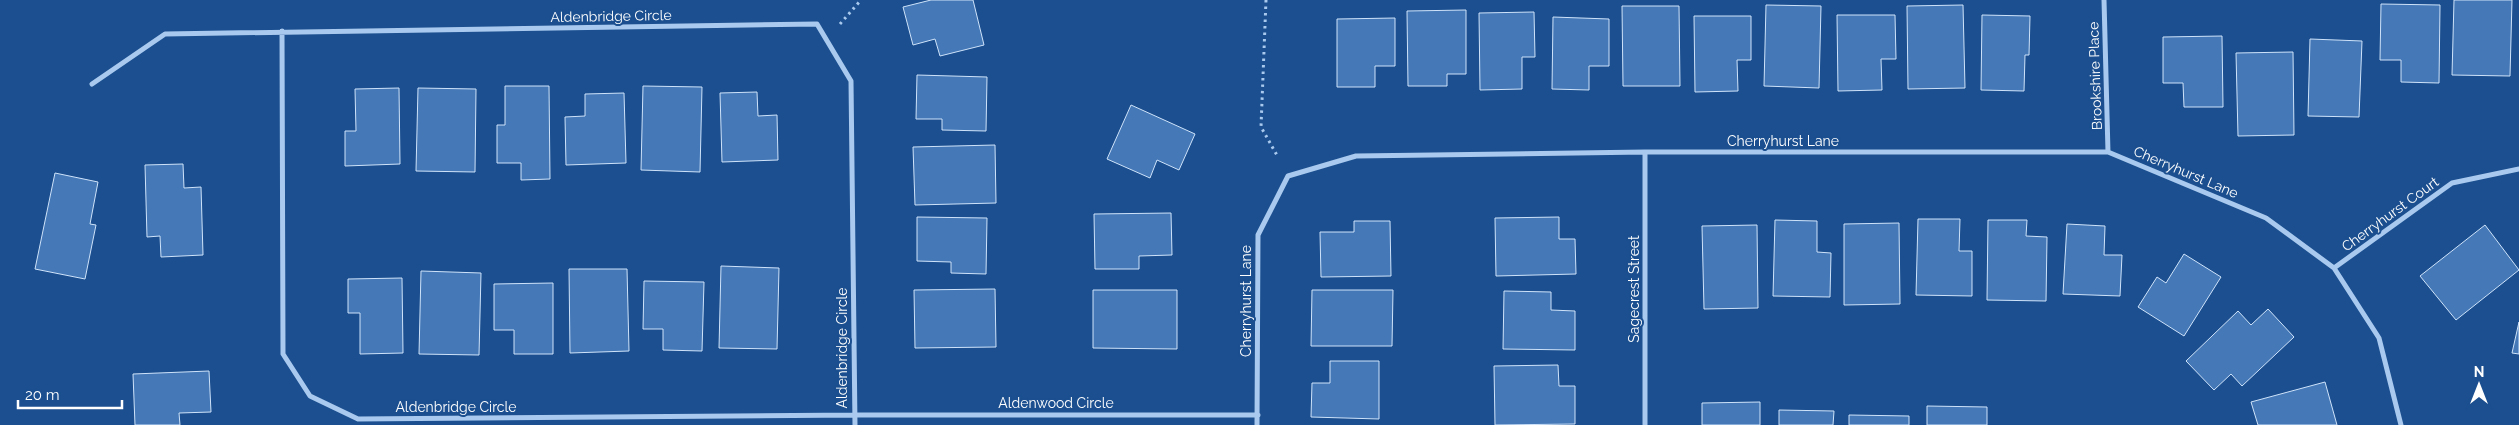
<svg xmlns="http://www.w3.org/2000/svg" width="2519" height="425" font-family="Raleway,sans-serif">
  <rect width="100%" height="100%" fill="#1b4f8f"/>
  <path fill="#4478b7" stroke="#cfe3fa" d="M931,0H973L984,45L940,56L935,39L913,45L903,7Z
    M2454,0H2512L2510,76L2452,75Z
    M2381,4L2440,5L2439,83L2401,82V60H2380Z
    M1766,5L1821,6L1819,88L1764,86Z
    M1963,5L1965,88L1908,89L1907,6Z
    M1622,6H1679L1680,86H1623Z
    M1466,10V74H1447V86H1408L1407,11Z
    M1534,12L1535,57H1522V89L1480,90L1479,13Z
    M1837,15H1895L1896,59H1881L1882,90L1838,91Z
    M1982,15L2030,16L2029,55H2025L2024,91L1981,90Z
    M1694,16H1751V60H1737L1738,91L1695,92Z
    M1553,17L1609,19V66H1589V90L1552,89Z
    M1395,18V66H1375V87H1337V19Z
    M2222,36L2223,107H2184L2183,83H2163V37Z
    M2310,39L2362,41L2359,117L2308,116Z
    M2293,52L2294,135L2238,136L2236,53Z
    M917,75L987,77L986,131L942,130V119H916Z
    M505,86H549L550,179L521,180V163H497V125H505Z
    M643,86L702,87L700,172L641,170Z
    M399,88L400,164L345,166V131H356L355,89Z
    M418,88L476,89L475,172L416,171Z
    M757,92L758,116L777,115L778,160L722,162L720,93Z
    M624,93L626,163L566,165L565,117L585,116V94Z
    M1131,105L1195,134L1179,170L1157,160L1150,178L1107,159Z
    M995,145L996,203L915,205L913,147Z
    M183,164L184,188L201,187L203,255L161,257L160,236L147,237L145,165Z
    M55,173L98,182L90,224L96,225L85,279L35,269Z
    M1171,213L1172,255L1139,256V269H1095L1094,214Z
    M917,217L987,218L986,274L951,273V262L917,261Z
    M1559,217V239H1575L1576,274L1496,276L1495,218Z
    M1918,219H1960L1959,251H1972V296L1916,295Z
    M1775,220L1817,221V252L1831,253L1830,297L1773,296Z
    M1988,220H2027L2026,236L2047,237L2046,301L1987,300Z
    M1354,221H1390L1391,276L1321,277L1320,232H1354Z
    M1899,223L1900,304L1844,305V224Z
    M2067,224L2105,226L2104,255H2122L2120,296L2063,294Z
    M1757,225L1758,308L1704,309L1702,226Z
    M2485,225L2519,270L2456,320L2420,276Z
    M2184,254L2221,277L2184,336L2138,307L2157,277L2166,283Z
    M721,266L779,268L777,349L719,348Z
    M569,269H627L629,351L570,353Z
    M421,271L481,273L479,355L419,354Z
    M402,278L403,353L360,354V313H348V279Z
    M644,281L704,282L702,351L663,350V329H643Z
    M553,283V354H514V330H494V284Z
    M995,289L996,347L915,348L914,290Z
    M1093,290H1177V349L1093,348Z
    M1312,290H1393L1392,346H1311Z
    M1504,291L1551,292V310L1575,311V350L1503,349Z
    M2268,309L2294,337L2242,386L2231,374L2214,390L2186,361L2238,311L2251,325Z
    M2519,322V354L2512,353Z
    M1330,361H1379V419L1311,417L1312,383H1330Z
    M1558,365L1559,386H1575V424L1495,425L1494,366Z
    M209,371L211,412L179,413L180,425H135L133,374Z
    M2325,382L2337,425H2258L2251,402Z
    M1760,402V425H1702V403Z
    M1927,406L1987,407V425H1927Z
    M1779,410L1834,411L1833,425H1779Z
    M1849,415L1909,416V425H1849Z"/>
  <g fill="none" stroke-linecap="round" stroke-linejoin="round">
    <path stroke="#a9c9ee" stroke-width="3" stroke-dasharray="2.5 4" stroke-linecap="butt" d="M1266,0L1261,127L1278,157
      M840,24L861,0"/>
    <path stroke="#a9c9ee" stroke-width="5" d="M2104,0L2108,152
      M282,31L283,354L310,396L358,419L855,415H1258
      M92,84L165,34L817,24L851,81L855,425
      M1645,152V425
      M2334,268L2452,183L2519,169
      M1257,425L1258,235L1288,176L1356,156L1645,152H2108L2266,218L2334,268L2379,338L2401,425"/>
  </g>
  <g text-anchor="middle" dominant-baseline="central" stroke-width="4" stroke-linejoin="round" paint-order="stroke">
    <g font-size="14" fill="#fff" stroke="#1b4f8f">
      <text transform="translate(611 16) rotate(-1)">Aldenbridge Circle</text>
      <text transform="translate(2095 76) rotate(-92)">Brookshire Place</text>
      <text x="1783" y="141">Cherryhurst Lane</text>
      <text transform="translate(2186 172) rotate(23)">Cherryhurst Lane</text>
      <text transform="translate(2390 214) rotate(-36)">Cherryhurst Court</text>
      <text transform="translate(1634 289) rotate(-90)">Sagecrest Street</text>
      <text transform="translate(1246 301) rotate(-90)">Cherryhurst Lane</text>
      <text transform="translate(842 348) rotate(-90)">Aldenbridge Circle</text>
      <text x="1056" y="403">Aldenwood Circle</text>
      <text x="456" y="407">Aldenbridge Circle</text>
    </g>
  </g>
  <g transform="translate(2479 385)" stroke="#1b4f8f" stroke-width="4" paint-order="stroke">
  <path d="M0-4L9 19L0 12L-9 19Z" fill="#ffffff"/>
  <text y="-8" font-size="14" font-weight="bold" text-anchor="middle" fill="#ffffff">N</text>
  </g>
  <path d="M18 400v8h104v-8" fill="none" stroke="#ffffff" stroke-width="2.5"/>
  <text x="25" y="400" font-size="15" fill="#ffffff" stroke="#1b4f8f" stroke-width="4" paint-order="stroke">20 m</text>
</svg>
